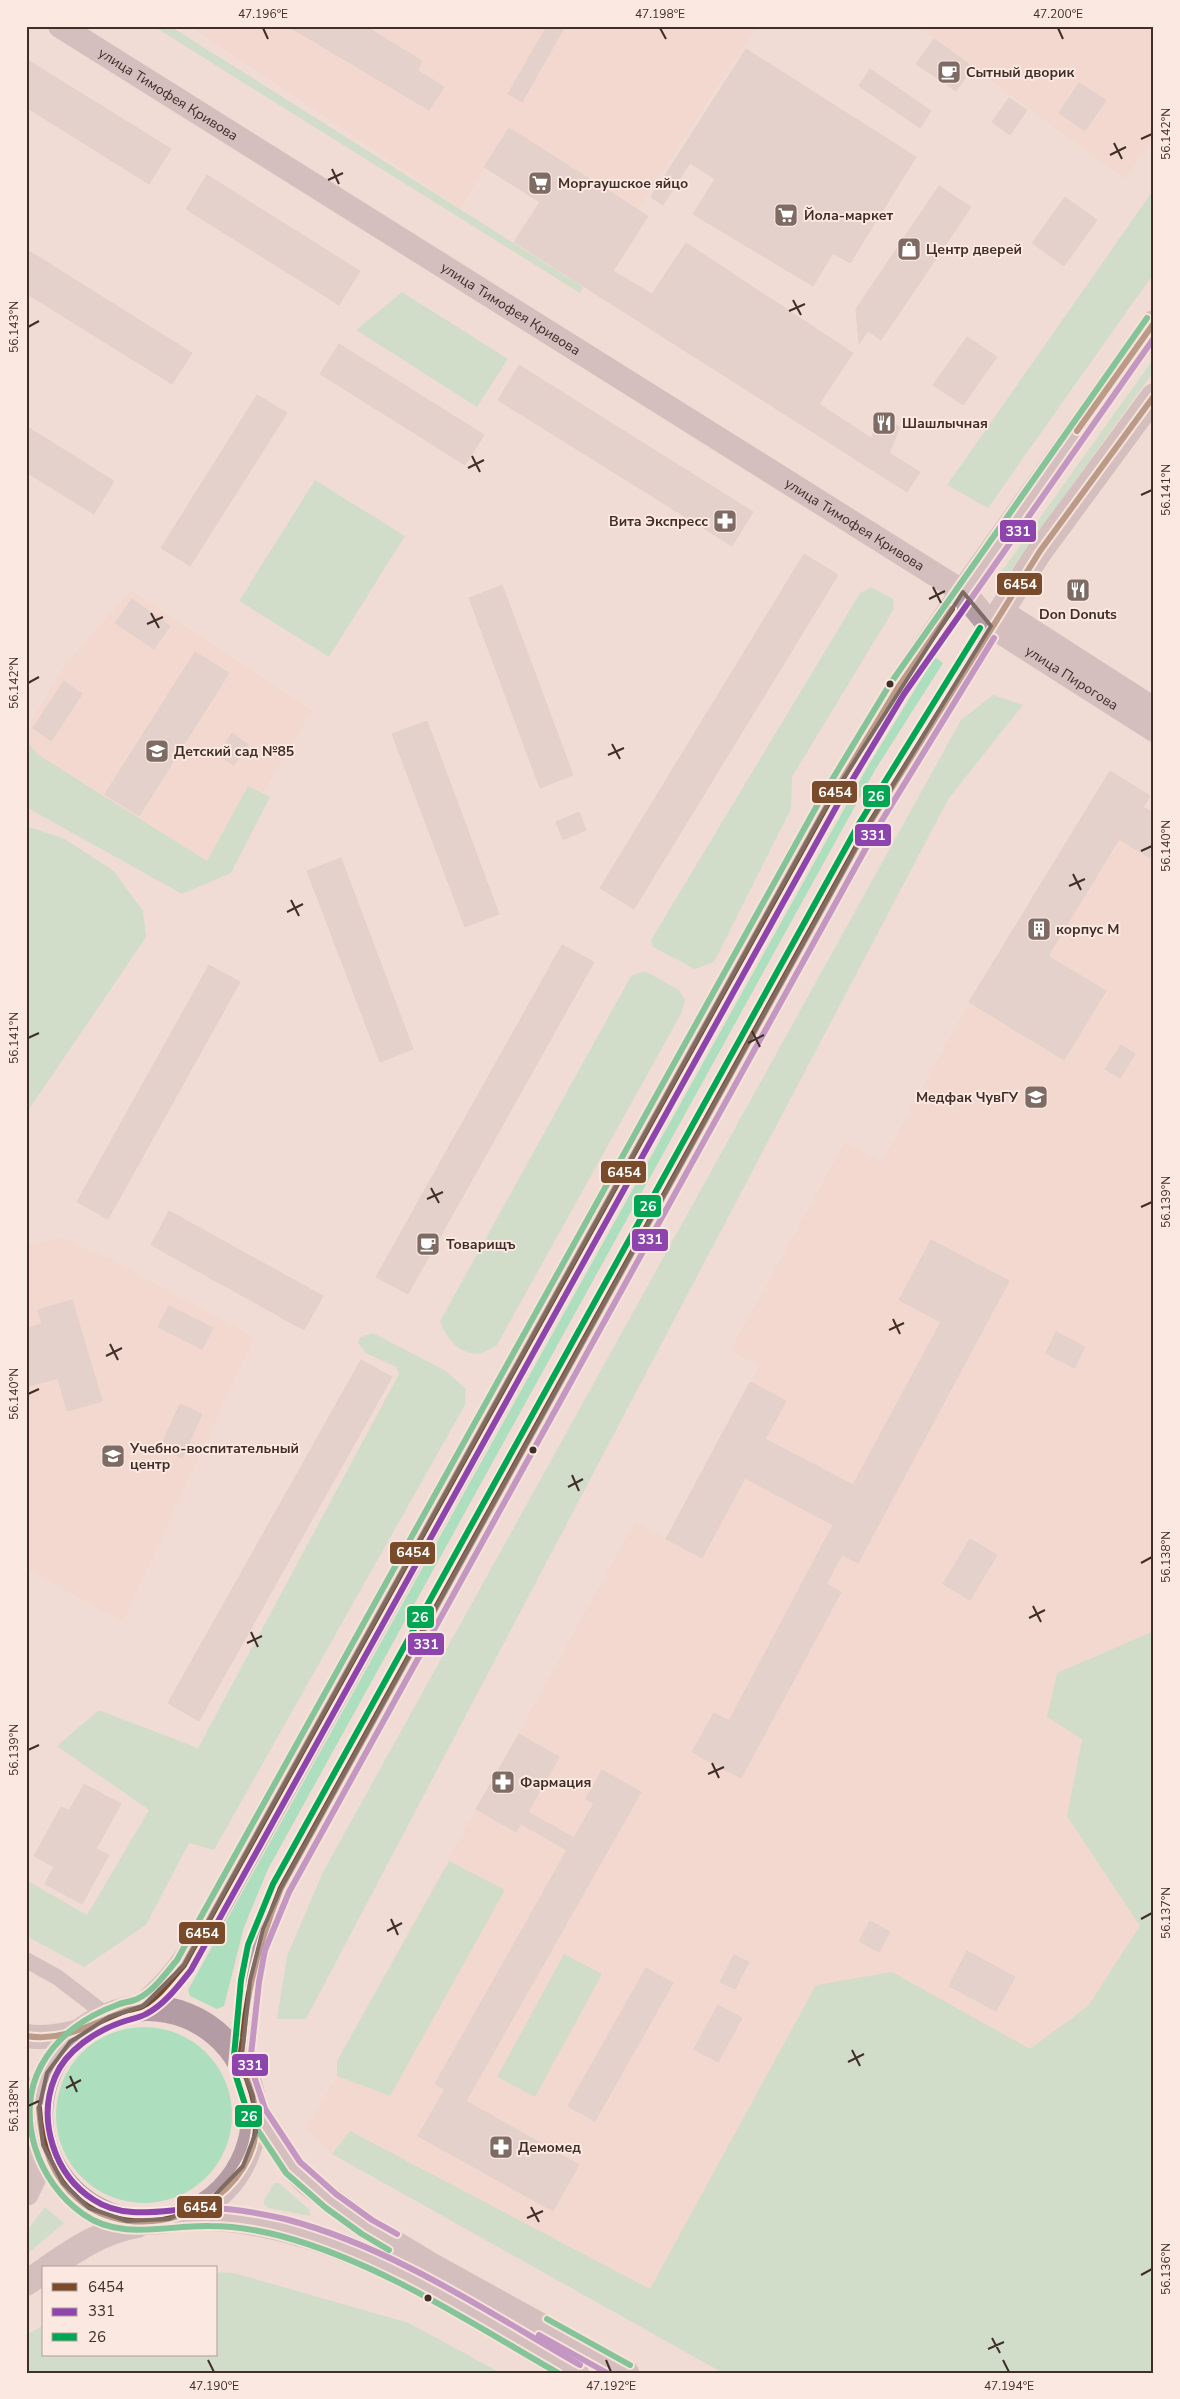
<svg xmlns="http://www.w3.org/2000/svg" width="1180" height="2399" font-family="'Nunito Sans',sans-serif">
  <rect width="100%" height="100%" fill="#f0dcd4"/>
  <path fill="#f4d3c7" d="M189,26H757L638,209L509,128L461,208Z
    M916,26H1154V137L1125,179Z
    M131,590L312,711L209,882L26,772V730L66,663Z
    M1110,771L1150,796L1143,807L1154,813V1963L723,2373L332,2154L306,2126L337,2077V2061L635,1522L666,1538L759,1366L730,1351L845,1142L882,1162L969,1002Z
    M62,1238L114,1261L254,1337L123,1622L26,1568V1246Z"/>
  <path fill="#addebd" d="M153,26H170L583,287L580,293Z
    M1154,189V273L988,508L947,485Z
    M402,292L508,359L477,407L356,330Z
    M1154,358V371L1005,579L999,575Z
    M315,480L405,536L329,657L239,601Z
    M871,587L893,599L894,609L792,777L791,809L714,962L695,969L653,947L651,940L860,593Z
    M935,657L943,663L875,770L268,1869L244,1927L224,2006L217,2009L190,1996L188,1990L868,766Z
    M993,695L1023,705L949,798L306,2019H277L287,1956L323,1872L961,720Z
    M26,739L37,754L207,861L248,786L270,797L231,873L182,894L26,807Z
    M26,826L63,838L114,871L143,911L146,937L26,1114Z
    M645,971L679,990L685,1000L682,1012L497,1345C492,1348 484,1353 479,1354C458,1354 446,1338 440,1321L631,976Z
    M373,1333L446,1371L466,1389L465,1405L214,1850L189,1843L146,1925L84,1967L26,1936V1880L87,1915L149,1810L57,1746L99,1710L198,1748L399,1374L396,1367L366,1353L358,1343L360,1337Z
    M1154,1631V2373H723L332,2154L350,2131L650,2289L816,1985L892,1972L1030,2049L1088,2006L1140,1926L1067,1816L1082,1739L1047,1717L1057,1673Z
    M449,1861L505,1890L390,2096L337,2076V2061Z
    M564,1954L602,1974L535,2097L497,2077Z
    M56 2115a88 88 0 1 1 176 0a88 88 0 1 1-176 0Z
    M274,2183H279L310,2210V2216L268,2208L264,2204V2200Z
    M45,2207L64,2223L26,2255V2232Z
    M216,2272L234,2273L409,2323L501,2373H26V2335L44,2325V2355H216Z"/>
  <path fill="#d6c4c0" stroke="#d3c1bd" d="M288,26H365L422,61L417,70L444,87L429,110Z
    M547,26H565L522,102L508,94Z
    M934,39L973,67L956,91L916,64Z
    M746,49L916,157L850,263L833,253L813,286L693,214L715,179L690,163L663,205L651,197Z
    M26,59L171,149L149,184L26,107Z
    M870,69L931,111L920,128L859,86Z
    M1079,83L1106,100L1085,131L1059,113Z
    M1009,98L1027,110L1010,135L992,122Z
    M509,128L648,216L613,271L652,294L686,243L853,353L819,404L871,438L881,417L900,427L889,453L920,472L907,492L514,242L540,202L484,167Z
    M207,175L360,271L339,305L186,209Z
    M939,186L971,207L881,340L868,331L859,344L856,309Z
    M1065,197L1097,220L1064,266L1032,243Z
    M26,249L192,353L172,384L26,293Z
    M967,337L997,357L963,405L933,385Z
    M339,344L484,435L465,465L320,374Z
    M519,365L753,512L732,546L498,400Z
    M257,395L287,413L190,566L161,548Z
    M26,426L114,481L94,514L26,472Z
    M804,554L838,575L634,909L600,888Z
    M502,585L573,775L540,788L469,598Z
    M132,599L170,626L154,649L115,623Z
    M195,652L229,673L139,816L105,794Z
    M64,681L82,694L51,741L33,728Z
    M427,721L499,914L465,927L392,734Z
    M232,733L248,744L234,765L218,755Z
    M1110,771L1150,796L1143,807L1154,813V860L1119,839L1048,956L1106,991L1064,1060L969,1002Z
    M579,812L586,830L563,840L556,822Z
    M341,858L413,1049L380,1062L307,871Z
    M562,945L594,962L408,1294L376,1277Z
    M209,965L240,982L108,1219L77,1202Z
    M1121,1045L1135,1054L1120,1078L1105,1069Z
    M169,1211L323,1296L304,1330L151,1245Z
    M931,1240L1009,1281L858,1563L842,1555L826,1584L841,1592L741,1778L692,1752L714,1713L729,1721L833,1525L745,1478L702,1558L666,1539L750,1382L786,1401L765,1439L853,1485L941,1322L899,1300Z
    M72,1300L102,1401L67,1411L58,1378L26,1387V1329L42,1324L38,1310Z
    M169,1306L213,1328L202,1349L158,1327Z
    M1056,1332L1085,1347L1074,1368L1046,1353Z
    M361,1360L392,1377L199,1721L168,1703Z
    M180,1404L202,1414L182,1458L160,1448Z
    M970,1539L997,1555L970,1600L943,1584Z
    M519,1734L559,1757L528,1812L574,1838L594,1803L586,1799L602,1770L641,1792L466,2101L579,2165L553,2211L418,2136L445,2089L435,2084L567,1850L521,1824L516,1832L476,1809Z
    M84,1784L121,1804L96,1849L109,1855L82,1904L45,1884L54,1867L34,1856L61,1807L69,1811Z
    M870,1921L890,1932L879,1952L859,1941Z
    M967,1951L1015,1977L996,2011L949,1986Z
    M734,1955L749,1962L735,1989L720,1982Z
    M646,1968L673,1983L595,2121L568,2106Z
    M718,2005L742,2018L718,2062L694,2049Z"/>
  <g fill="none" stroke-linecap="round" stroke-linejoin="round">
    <path stroke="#b19ea7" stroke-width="16" d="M26,1960L57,1977L109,2017"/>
    <g stroke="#b29ba4" stroke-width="24">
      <path id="s1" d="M60,26L963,592"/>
      <path d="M1001,611L1154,709"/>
      <path id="s2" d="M991,626L1154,730"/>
      <path d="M26,2036C47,2039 67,2035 86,2029"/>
      <path d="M26,2089L39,2108"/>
    </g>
    <path stroke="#b49ca5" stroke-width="26" d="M963,592L991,626
      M143,2006C173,1980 187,1960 207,1926L831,798L897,689L963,592L1154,323
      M40 2115a107 107 0 1 1 214 0a107 107 0 1 1-214 0Z
      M241,2065L250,1981L257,1947L281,1888L868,826L1001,611L1040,551L1154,396
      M257,2113L293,2168L308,2183L367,2227L430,2265L626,2373
      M26,2193L38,2168L43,2145
      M179,2218C322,2210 456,2305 576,2373
      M48,2268C76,2249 103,2231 137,2225
      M26,2283L44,2271"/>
    <g stroke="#fbe8e1" stroke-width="10">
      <path id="bus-1" d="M1077,431L1154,323
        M26,2036C64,2042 91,2024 125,2011C131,2009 138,2009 143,2006C159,1997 172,1979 184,1965L831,798L897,689L952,609
        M39,2108C41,2143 51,2176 78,2199C134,2247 236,2214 254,2142C259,2122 255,2101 248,2082C246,2075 241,2068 241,2061C240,2053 242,2046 243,2038C247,1985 261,1937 281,1888L868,826L1040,551L1154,396"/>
    </g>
    <g stroke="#fbe8e1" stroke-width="10">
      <path id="bus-2" d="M397,2234L372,2220L336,2194L300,2162L265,2109L250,2064L259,1982L265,1950L289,1892L876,830L994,638
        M539,2335L607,2373
        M580,2365C486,2311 392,2247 285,2219C259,2213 232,2208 206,2208C169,2208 127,2222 94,2200C54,2175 37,2120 55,2077C66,2050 96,2031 122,2022C130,2019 139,2018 146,2014C164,2005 179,1985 191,1970L839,802L904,694L1154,338"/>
    </g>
    <g stroke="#fbe8e1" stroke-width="10">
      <path id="bus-3" d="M389,2250L362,2234L326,2208L286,2173L249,2117L233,2067L241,1980L248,1945L273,1884L860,822L980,628
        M547,2319L630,2365
        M558,2373C469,2322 381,2263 281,2236C258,2230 233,2226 209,2226C167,2225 120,2241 83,2214C38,2183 14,2116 41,2066C57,2036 86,2016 117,2005C123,2002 131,2002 137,1999C153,1992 166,1973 177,1960L824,793L890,684L1147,318"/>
    </g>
    <use href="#bus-1" stroke="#7a4b2a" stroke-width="6"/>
    <use href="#bus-2" stroke="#8e44ad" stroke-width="6"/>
    <use href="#bus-3" stroke="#00a651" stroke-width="6"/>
  </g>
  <path d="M0 0H1180V2399H0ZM963,592L991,626L868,826L281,1888L263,1929L250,1981L241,2065L253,2096L256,2132L243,2166L212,2198L169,2219L127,2221L89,2208L63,2183L43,2145L39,2108L47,2073L70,2042L109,2017L143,2006L184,1965L831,798Z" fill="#f0dcd4" fill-opacity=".55" fill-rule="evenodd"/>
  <path fill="none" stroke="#7e6b64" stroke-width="4" stroke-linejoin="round" d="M963,592L991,626L868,826L281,1888L263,1929L250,1981L241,2065L253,2096L256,2132L243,2166L212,2198L169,2219L127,2221L89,2208L63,2183L43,2145L39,2108L47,2073L70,2042L109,2017L143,2006L184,1965L831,798Z"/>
  <path fill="none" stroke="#402e28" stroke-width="2" d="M263,28L268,39M660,28L666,39M1058,28L1063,39M1141,139L1152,134M1114,143L1122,159M1110,155L1126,147M332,169L339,184M328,180L343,173M793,300L801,315M789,311L805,304M28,327L39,321M472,456L480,472M468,468L484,460M1141,495L1152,490M933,587L941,603M929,599L945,591M151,613L159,628M147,624L163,617M28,683L39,677M612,744L620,759M608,755L624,748M1141,851L1152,846M1073,874L1081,890M1069,886L1085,879M291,900L299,916M287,912L303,904M752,1031L760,1047M28,1038L39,1033M748,1043L764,1035M431,1188L439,1203M427,1199L443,1192M1141,1207L1152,1202M893,1319L900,1334M889,1330L904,1323M110,1344L118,1360M106,1356L122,1348M28,1394L39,1389M572,1475L579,1491M568,1487L583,1479M1141,1563L1152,1557M1033,1606L1041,1622M1029,1618L1045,1610M251,1632L258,1647M247,1643L262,1636M28,1750L39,1745M712,1763L719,1778M708,1774L724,1767M391,1919L398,1935M1141,1919L1152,1913M387,1931L402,1923M852,2050L860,2066M848,2062L864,2054M70,2076L77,2092M66,2088L81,2080M28,2106L39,2101M531,2207L539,2222M527,2218L543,2211M1141,2275L1152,2269M992,2338L1000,2353M988,2349L1004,2342M208,2360L214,2372M606,2360L611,2372M1003,2360L1009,2372"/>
  <defs>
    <g id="cafe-square" transform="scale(1.25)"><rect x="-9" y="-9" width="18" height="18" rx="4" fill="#7e6b64" stroke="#fbe8e1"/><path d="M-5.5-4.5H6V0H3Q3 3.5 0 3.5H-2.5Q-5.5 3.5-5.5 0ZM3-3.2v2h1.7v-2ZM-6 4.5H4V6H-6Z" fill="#fff"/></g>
    <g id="supermarket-square" transform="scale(1.25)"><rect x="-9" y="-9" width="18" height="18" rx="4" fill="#7e6b64" stroke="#fbe8e1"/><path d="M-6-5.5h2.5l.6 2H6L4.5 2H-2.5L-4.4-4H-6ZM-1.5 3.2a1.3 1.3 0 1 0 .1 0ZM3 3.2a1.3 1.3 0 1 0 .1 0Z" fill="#fff"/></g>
    <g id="shop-square" transform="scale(1.25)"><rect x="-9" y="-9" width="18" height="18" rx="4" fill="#7e6b64" stroke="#fbe8e1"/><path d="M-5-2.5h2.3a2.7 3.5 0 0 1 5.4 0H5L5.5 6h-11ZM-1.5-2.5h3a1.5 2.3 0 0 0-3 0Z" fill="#fff"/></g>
    <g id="restaurant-square" transform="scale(1.25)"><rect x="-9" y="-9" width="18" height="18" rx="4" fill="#7e6b64" stroke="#fbe8e1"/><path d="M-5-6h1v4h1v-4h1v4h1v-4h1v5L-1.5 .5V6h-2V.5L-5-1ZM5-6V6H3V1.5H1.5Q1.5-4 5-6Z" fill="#fff"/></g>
    <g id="pharmacy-square" transform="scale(1.25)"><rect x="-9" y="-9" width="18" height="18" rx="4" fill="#7e6b64" stroke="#fbe8e1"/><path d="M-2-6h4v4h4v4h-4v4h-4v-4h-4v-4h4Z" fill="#fff"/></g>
    <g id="school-square" transform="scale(1.25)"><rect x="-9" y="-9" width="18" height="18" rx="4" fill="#7e6b64" stroke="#fbe8e1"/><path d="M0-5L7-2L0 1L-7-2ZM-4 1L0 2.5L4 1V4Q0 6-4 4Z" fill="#fff"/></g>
    <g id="building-square" transform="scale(1.25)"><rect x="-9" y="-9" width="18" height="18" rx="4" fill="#7e6b64" stroke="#fbe8e1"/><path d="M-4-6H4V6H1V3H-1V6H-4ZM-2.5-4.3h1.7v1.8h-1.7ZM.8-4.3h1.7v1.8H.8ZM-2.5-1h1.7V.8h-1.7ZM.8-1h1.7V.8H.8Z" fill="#fff"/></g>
    <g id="university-square" transform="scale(1.25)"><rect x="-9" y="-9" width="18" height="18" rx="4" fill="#7e6b64" stroke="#fbe8e1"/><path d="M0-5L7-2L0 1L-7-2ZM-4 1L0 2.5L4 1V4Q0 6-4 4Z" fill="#fff"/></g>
  </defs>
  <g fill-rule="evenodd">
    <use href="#cafe-square" x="949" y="72"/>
    <use href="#supermarket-square" x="540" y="183"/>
    <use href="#supermarket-square" x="786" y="215"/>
    <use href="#shop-square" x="909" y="249"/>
    <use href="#restaurant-square" x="884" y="423"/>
    <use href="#pharmacy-square" x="725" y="521"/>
    <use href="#restaurant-square" x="1078" y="590"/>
    <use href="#school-square" x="157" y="751"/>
    <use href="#building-square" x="1039" y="929"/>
    <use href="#university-square" x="1036" y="1097"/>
    <use href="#cafe-square" x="428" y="1244"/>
    <use href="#school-square" x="113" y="1456"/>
    <use href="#pharmacy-square" x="503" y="1782"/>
    <use href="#pharmacy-square" x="501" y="2147"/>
  </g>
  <g fill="#402e28" stroke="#fbe8e1" stroke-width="2">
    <circle cx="890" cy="684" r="4.5"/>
    <circle cx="533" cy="1450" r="4.5"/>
    <circle cx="428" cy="2298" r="4.5"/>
  </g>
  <g text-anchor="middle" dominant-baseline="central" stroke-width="4" stroke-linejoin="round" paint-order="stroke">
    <g font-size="14" font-weight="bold" fill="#402e28" stroke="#fbe8e1" text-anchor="start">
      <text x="966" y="72">Сытный дворик</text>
      <text x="558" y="183">Моргаушское яйцо</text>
      <text x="804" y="215">Йола-маркет</text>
      <text x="926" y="249">Центр дверей</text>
      <text x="902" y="423">Шашлычная</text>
      <text x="708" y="521" text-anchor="end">Вита Экспресс</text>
      <text x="1078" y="614" text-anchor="middle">Don Donuts</text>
      <text x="174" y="751">Детский сад №85</text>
      <text x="1056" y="929">корпус М</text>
      <text x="1018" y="1097" text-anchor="end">Медфак ЧувГУ</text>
      <text x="446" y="1244">Товарищъ</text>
      <text x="130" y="1448">Учебно-воспитательный<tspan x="130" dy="16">центр</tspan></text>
      <text x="520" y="1782">Фармация</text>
      <text x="518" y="2147">Демомед</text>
    </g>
    <g font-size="14" fill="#402e28" stroke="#fbe8e1">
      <text stroke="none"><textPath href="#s1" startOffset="128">улица Тимофея Кривова</textPath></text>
      <text stroke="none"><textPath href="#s1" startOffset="532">улица Тимофея Кривова</textPath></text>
      <text stroke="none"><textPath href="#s1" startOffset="938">улица Тимофея Кривова</textPath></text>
      <text stroke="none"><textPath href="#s2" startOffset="96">улица Пирогова</textPath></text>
    </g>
  </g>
  <g stroke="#fbe8e1" stroke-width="2">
    <rect x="999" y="519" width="38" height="24" rx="5" fill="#8e44ad"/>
    <rect x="996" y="572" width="47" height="24" rx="5" fill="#7a4b2a"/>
    <rect x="811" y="780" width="47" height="24" rx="5" fill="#7a4b2a"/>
    <rect x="862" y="784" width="29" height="24" rx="5" fill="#00a651"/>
    <rect x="854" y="823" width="38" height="24" rx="5" fill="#8e44ad"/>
    <rect x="600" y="1160" width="47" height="24" rx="5" fill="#7a4b2a"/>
    <rect x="633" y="1194" width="29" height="24" rx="5" fill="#00a651"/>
    <rect x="631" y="1228" width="38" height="24" rx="5" fill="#8e44ad"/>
    <rect x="389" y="1541" width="47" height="24" rx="5" fill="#7a4b2a"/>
    <rect x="406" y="1605" width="29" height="24" rx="5" fill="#00a651"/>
    <rect x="407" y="1632" width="38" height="24" rx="5" fill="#8e44ad"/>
    <rect x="178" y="1921" width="48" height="24" rx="5" fill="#7a4b2a"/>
    <rect x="231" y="2053" width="38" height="24" rx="5" fill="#8e44ad"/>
    <rect x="234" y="2104" width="29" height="24" rx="5" fill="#00a651"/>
    <rect x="176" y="2195" width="47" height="24" rx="5" fill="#7a4b2a"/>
  </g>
  <g font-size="14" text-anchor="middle" font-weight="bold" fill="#fff">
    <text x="1018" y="536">331</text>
    <text x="1020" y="589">6454</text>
    <text x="835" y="797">6454</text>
    <text x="876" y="801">26</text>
    <text x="873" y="840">331</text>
    <text x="624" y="1177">6454</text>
    <text x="648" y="1211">26</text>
    <text x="650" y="1244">331</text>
    <text x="413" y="1557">6454</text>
    <text x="420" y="1622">26</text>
    <text x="426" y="1649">331</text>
    <text x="202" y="1938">6454</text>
    <text x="250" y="2070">331</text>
    <text x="249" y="2121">26</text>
    <text x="200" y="2212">6454</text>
  </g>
  <rect width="1180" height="2399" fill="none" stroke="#fbe8e1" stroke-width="55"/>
  <rect x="42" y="2266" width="175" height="90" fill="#fbe8e1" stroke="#b09e97"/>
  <rect x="52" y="2283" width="25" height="8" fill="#7a4b2a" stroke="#b09e97"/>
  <text x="88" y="2292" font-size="15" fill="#402e28">6454</text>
  <rect x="52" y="2308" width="25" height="8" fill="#8e44ad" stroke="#b09e97"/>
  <text x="88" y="2316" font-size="15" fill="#402e28">331</text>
  <rect x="52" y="2333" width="25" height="8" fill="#00a651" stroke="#b09e97"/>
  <text x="88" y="2342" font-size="15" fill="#402e28">26</text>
  <rect x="28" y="28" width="1124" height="2344" fill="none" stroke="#402e28" stroke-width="2"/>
  <g font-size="12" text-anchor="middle" fill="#402e28">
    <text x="263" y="18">47.196°E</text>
    <text x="660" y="18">47.198°E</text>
    <text x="1058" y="18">47.200°E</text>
    <text transform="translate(1166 134) rotate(-90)" y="4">56.142°N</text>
    <text transform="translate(14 327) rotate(-90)" y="4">56.143°N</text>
    <text transform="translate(1166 490) rotate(-90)" y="4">56.141°N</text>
    <text transform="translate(14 683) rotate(-90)" y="4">56.142°N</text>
    <text transform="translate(1166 846) rotate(-90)" y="4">56.140°N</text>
    <text transform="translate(14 1038) rotate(-90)" y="4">56.141°N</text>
    <text transform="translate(1166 1202) rotate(-90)" y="4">56.139°N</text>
    <text transform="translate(14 1394) rotate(-90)" y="4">56.140°N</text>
    <text transform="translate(1166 1557) rotate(-90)" y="4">56.138°N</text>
    <text transform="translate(14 1750) rotate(-90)" y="4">56.139°N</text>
    <text transform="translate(1166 1913) rotate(-90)" y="4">56.137°N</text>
    <text transform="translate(14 2106) rotate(-90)" y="4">56.138°N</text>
    <text transform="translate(1166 2269) rotate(-90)" y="4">56.136°N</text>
    <text x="214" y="2390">47.190°E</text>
    <text x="611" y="2390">47.192°E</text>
    <text x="1009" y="2390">47.194°E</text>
  </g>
</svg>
